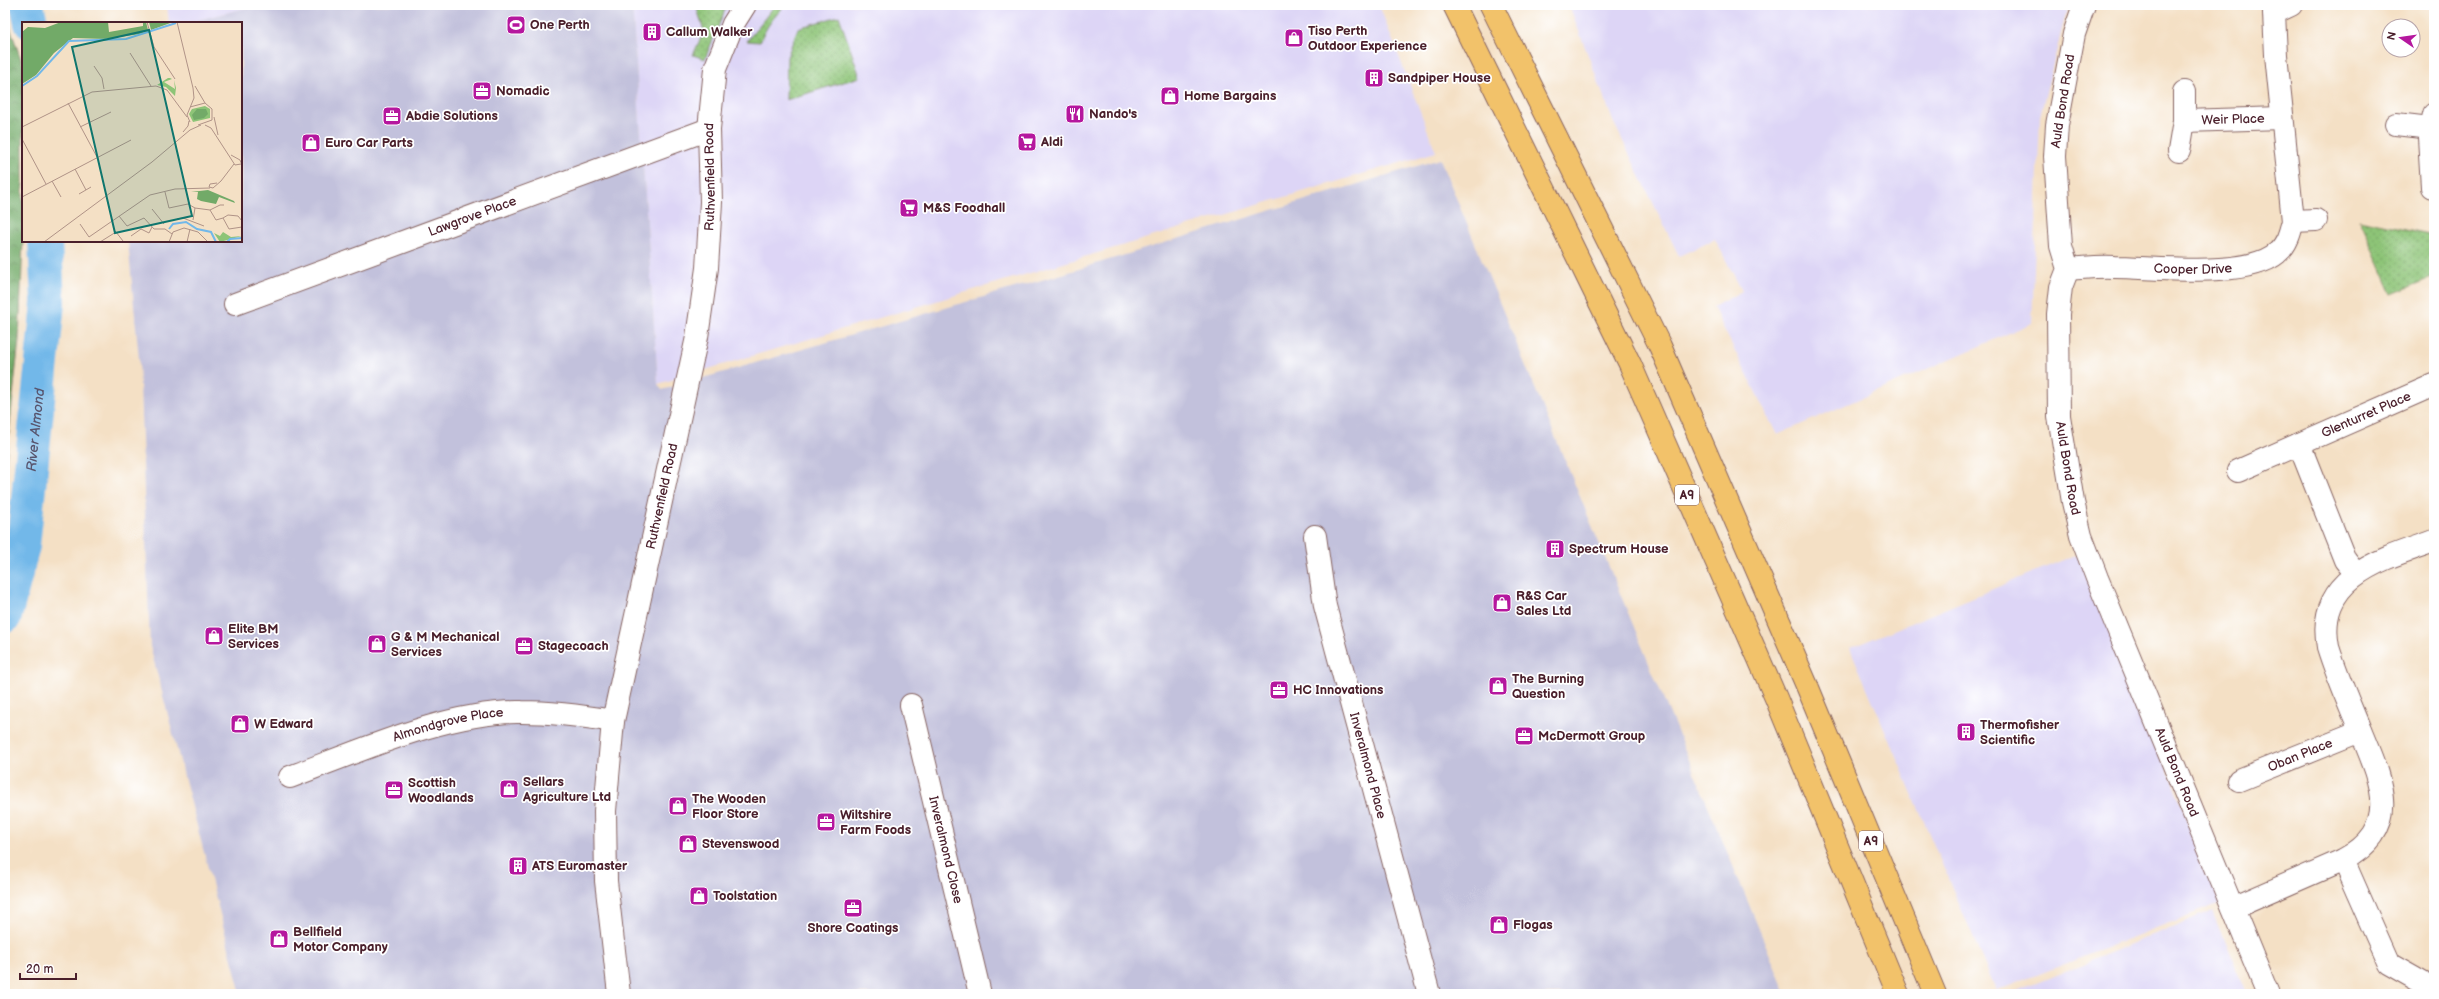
<svg xmlns="http://www.w3.org/2000/svg" width="2439" height="999" font-family="'Balsamiq Sans',sans-serif">
  <defs>
    <pattern id="grass-dots" width="8" height="8" patternUnits="userSpaceOnUse"><rect width="8" height="8" fill="#8dc477"/><path d="M2 2h.1M6 6h.1" fill="none" stroke="#759f62" stroke-width="1.8" stroke-linecap="round"/></pattern>
    <pattern id="forest-crowns" width="20" height="18" patternUnits="userSpaceOnUse"><rect width="20" height="18" fill="#72aa68"/><path d="M2 6a3 3 0 1 1 6 0M12 15a3 3 0 1 1 6 0" fill="none" stroke="#608a56"/></pattern>
  </defs>
  <rect width="100%" height="100%" fill="#fff"/>
  <filter id="ink" filterUnits="userSpaceOnUse"><feTurbulence type="fractalNoise" baseFrequency=".025" numOctaves="2"/><feDisplacementMap in="SourceGraphic" scale="8" xChannelSelector="R" yChannelSelector="G"/><feConvolveMatrix kernelMatrix="1 2 1 2 8 2 1 2 1" color-interpolation-filters="sRGB"/></filter>
  <filter id="wash" filterUnits="userSpaceOnUse"><feTurbulence type="fractalNoise" baseFrequency=".012" numOctaves="4" result="noise"/><feDisplacementMap in="SourceGraphic" scale="16" xChannelSelector="R" yChannelSelector="G"/><feGaussianBlur stdDeviation="0.9" result="paint"/><feColorMatrix in="noise" values="0 0 0 0 0 0 0 0 0 0 0 0 0 0 0 0 0 1.4 0 .05"/><feComposite in="paint" operator="in"/></filter>
  <g filter="url(#wash)">
    <rect width="100%" height="100%" fill="#f4e0c5"/>
    <path fill="#ddd5f6" d="M167,5H257L187,23H169Z
      M632,5H1379L1436,152L658,384Z
      M1569,5H2068L2040,116L2032,323L1777,435L1713,307L1742,291L1715,239L1679,256L1613,121Z
      M2078,554L2222,902L1996,991L1850,648Z
      M2213,910L2247,994H2010Z"/>
    <path fill="#c2c1dc" d="M257,5H632L658,384L662,390L1066,273L1440,159L1786,994H241L150,646L139,359L128,241H241V23H187Z"/>
    <path fill="url(#grass-dots)" stroke="#6c7251" d="M696,5H727L705,59L693,55L704,31Z
      M775,5H786C774,16 766,27 760,42L747,41Z
      M839,16L860,77L786,100L787,57L798,28Z
      M2359,219L2434,235V277L2392,294Z"/>
    <path fill="url(#forest-crowns)" stroke="#5e644a" d="M5,13L23,65V241L19,340L5,470Z"/>
    <g fill="none" stroke-linecap="round" stroke-linejoin="round">
      <g stroke="#72b8e9" stroke-width="34">
        <path d="M27,5L31,23"/>
        <path id="s1" d="M5,616L23,546L48,303L45,241"/>
      </g>
    </g>
  </g>
  <g filter="url(#ink)">
    <g fill="none" stroke-linecap="round" stroke-linejoin="round">
      <g stroke="#866361" stroke-width="24">
        <g id="minor">
          <path id="s2" d="M2084,5L2074,34L2057,125L2055,156L2061,246L2068,269L2061,287L2058,314L2059,416L2073,502L2081,536L2097,578L2268,994"/>
          <path id="s3" d="M2184,121L2282,118"/>
          <path d="M2396,124L2430,128"/>
          <path d="M2179,151L2184,121V92"/>
          <path d="M2432,187L2429,137L2434,114"/>
          <path d="M2293,221L2316,220"/>
          <path id="s4" d="M2068,269C2084,268 2099,266 2114,267C2155,267 2246,279 2277,253C2287,245 2290,233 2293,221L2276,55L2274,13L2291,5"/>
          <path id="s5" d="M235,304L709,129"/>
          <path d="M2299,444L2345,560L2356,574"/>
          <path id="s6" d="M2238,471L2434,385"/>
          <path id="s7" d="M1315,536L1325,606L1429,994"/>
          <path id="s8" d="M911,705L980,994"/>
          <path id="s9" d="M290,777C357,752 450,710 522,712C552,712 583,716 613,721"/>
          <path id="s10" d="M2239,780L2360,731"/>
          <path d="M2343,860L2389,964L2426,985"/>
          <path d="M2233,908L2343,860C2404,827 2381,781 2360,730C2349,703 2337,676 2328,647C2315,577 2382,559 2434,541"/>
          <path id="s11" d="M619,994L606,881L605,811L613,721L697,337L707,268L711,202L709,129L715,69L733,24L745,5"/>
        </g>
      </g>
      <g stroke="#866361" stroke-width="24">
        <path id="highway" d="M1454,5L1630,364L1776,698L1898,994
          M1491,5L1660,346L1808,688L1935,994"/>
      </g>
      <use href="#minor" stroke="#fff" stroke-width="22"/>
      <use href="#highway" stroke="#f2c26a" stroke-width="22"/>
    </g>
  </g>
  <defs>
    <g id="stadium-square" transform="scale(1)"><rect x="-9" y="-9" width="18" height="18" rx="4" fill="#b5179e" stroke="#fff"/><path d="M0-5a6.5 5 0 1 0 0 10a6.5 5 0 1 0 0-10ZM-3.5-1.8h7v3.6h-7Z" fill="#fff"/></g>
    <g id="building-square" transform="scale(1)"><rect x="-9" y="-9" width="18" height="18" rx="4" fill="#b5179e" stroke="#fff"/><path d="M-4-6H4V6H1V3H-1V6H-4ZM-2.5-4.3h1.7v1.8h-1.7ZM.8-4.3h1.7v1.8H.8ZM-2.5-1h1.7V.8h-1.7ZM.8-1h1.7V.8H.8Z" fill="#fff"/></g>
    <g id="shop-square" transform="scale(1)"><rect x="-9" y="-9" width="18" height="18" rx="4" fill="#b5179e" stroke="#fff"/><path d="M-5-2.5h2.3a2.7 3.5 0 0 1 5.4 0H5L5.5 6h-11ZM-1.5-2.5h3a1.5 2.3 0 0 0-3 0Z" fill="#fff"/></g>
    <g id="office-square" transform="scale(1)"><rect x="-9" y="-9" width="18" height="18" rx="4" fill="#b5179e" stroke="#fff"/><path d="M-6-3h4V-5.5h4V-3h4V5H-6ZM-1-4.5V-3h2v-1.5ZM-6 0V1H6V0Z" fill="#fff"/></g>
    <g id="restaurant-square" transform="scale(1)"><rect x="-9" y="-9" width="18" height="18" rx="4" fill="#b5179e" stroke="#fff"/><path d="M-5-6h1v4h1v-4h1v4h1v-4h1v5L-1.5 .5V6h-2V.5L-5-1ZM5-6V6H3V1.5H1.5Q1.5-4 5-6Z" fill="#fff"/></g>
    <g id="supermarket-square" transform="scale(1)"><rect x="-9" y="-9" width="18" height="18" rx="4" fill="#b5179e" stroke="#fff"/><path d="M-6-5.5h2.5l.6 2H6L4.5 2H-2.5L-4.4-4H-6ZM-1.5 3.2a1.3 1.3 0 1 0 .1 0ZM3 3.2a1.3 1.3 0 1 0 .1 0Z" fill="#fff"/></g>
  </defs>
  <g fill-rule="evenodd">
    <use href="#stadium-square" x="516" y="25"/>
    <use href="#building-square" x="652" y="32"/>
    <use href="#shop-square" x="1294" y="38"/>
    <use href="#building-square" x="1374" y="78"/>
    <use href="#office-square" x="482" y="91"/>
    <use href="#shop-square" x="1170" y="96"/>
    <use href="#restaurant-square" x="1075" y="114"/>
    <use href="#office-square" x="392" y="116"/>
    <use href="#supermarket-square" x="1027" y="142"/>
    <use href="#shop-square" x="311" y="143"/>
    <use href="#supermarket-square" x="909" y="208"/>
    <use href="#building-square" x="1555" y="549"/>
    <use href="#shop-square" x="1502" y="603"/>
    <use href="#shop-square" x="214" y="636"/>
    <use href="#shop-square" x="377" y="644"/>
    <use href="#office-square" x="524" y="646"/>
    <use href="#shop-square" x="1498" y="686"/>
    <use href="#office-square" x="1279" y="690"/>
    <use href="#shop-square" x="240" y="724"/>
    <use href="#building-square" x="1966" y="732"/>
    <use href="#office-square" x="1524" y="736"/>
    <use href="#shop-square" x="509" y="789"/>
    <use href="#office-square" x="394" y="790"/>
    <use href="#shop-square" x="678" y="806"/>
    <use href="#office-square" x="826" y="822"/>
    <use href="#shop-square" x="688" y="844"/>
    <use href="#building-square" x="518" y="866"/>
    <use href="#shop-square" x="699" y="896"/>
    <use href="#office-square" x="853" y="908"/>
    <use href="#shop-square" x="1499" y="925"/>
    <use href="#shop-square" x="279" y="939"/>
  </g>
  <g text-anchor="middle" dominant-baseline="central" stroke-width="3.5" stroke-linejoin="round" paint-order="stroke">
    <g fill="#fff" stroke="#80626b" stroke-width="1">
      <rect x="1675" y="485" width="24" height="20" rx="3"/>
      <rect x="1859" y="831" width="24" height="20" rx="3"/>
    </g>
    <g font-size="12" font-weight="bold" fill="#4a1f2b">
      <text x="1687" y="495">A9</text>
      <text x="1871" y="841">A9</text>
    </g>
    <g font-size="13" font-weight="bold" fill="#4a1f2b" stroke="#fff" text-anchor="start">
      <text x="530" y="25">One Perth</text>
      <text x="1308" y="31">Tiso Perth<tspan x="1308" dy="15">Outdoor Experience</tspan></text>
      <text x="666" y="32">Callum Walker</text>
      <text x="1388" y="78">Sandpiper House</text>
      <text x="496" y="91">Nomadic</text>
      <text x="1184" y="96">Home Bargains</text>
      <text x="1089" y="114">Nando's</text>
      <text x="406" y="116">Abdie Solutions</text>
      <text x="1041" y="142">Aldi</text>
      <text x="325" y="143">Euro Car Parts</text>
      <text x="923" y="208">M&amp;S Foodhall</text>
      <text x="1569" y="549">Spectrum House</text>
      <text x="1516" y="596">R&amp;S Car<tspan x="1516" dy="15">Sales Ltd</tspan></text>
      <text x="228" y="629">Elite BM<tspan x="228" dy="15">Services</tspan></text>
      <text x="391" y="637">G &amp; M Mechanical<tspan x="391" dy="15">Services</tspan></text>
      <text x="538" y="646">Stagecoach</text>
      <text x="1512" y="679">The Burning<tspan x="1512" dy="15">Question</tspan></text>
      <text x="1293" y="690">HC Innovations</text>
      <text x="254" y="724">W Edward</text>
      <text x="1980" y="725">Thermofisher<tspan x="1980" dy="15">Scientific</tspan></text>
      <text x="1538" y="736">McDermott Group</text>
      <text x="523" y="782">Sellars<tspan x="523" dy="15">Agriculture Ltd</tspan></text>
      <text x="408" y="783">Scottish<tspan x="408" dy="15">Woodlands</tspan></text>
      <text x="692" y="799">The Wooden<tspan x="692" dy="15">Floor Store</tspan></text>
      <text x="840" y="815">Wiltshire<tspan x="840" dy="15">Farm Foods</tspan></text>
      <text x="702" y="844">Stevenswood</text>
      <text x="532" y="866">ATS Euromaster</text>
      <text x="713" y="896">Toolstation</text>
      <text x="1513" y="925">Flogas</text>
      <text x="853" y="928" text-anchor="middle">Shore Coatings</text>
      <text x="293" y="932">Bellfield<tspan x="293" dy="15">Motor Company</tspan></text>
    </g>
    <g font-size="13" fill="#4a1f2b" stroke="#fff">
      <text transform="translate(2063 101) rotate(-81)">Auld Bond Road</text>
      <text stroke="none"><textPath href="#s3" startOffset="49">Weir Place</textPath></text>
      <text stroke="none"><textPath href="#s11" startOffset="828">Ruthvenfield Road</textPath></text>
      <text stroke="none"><textPath href="#s5" startOffset="253">Lawgrove Place</textPath></text>
      <text stroke="none"><textPath href="#s4" startOffset="125">Cooper Drive</textPath></text>
      <text stroke="none"><textPath href="#s6" startOffset="140">Glenturret Place</textPath></text>
      <text stroke="none"><textPath href="#s2" startOffset="470">Auld Bond Road</textPath></text>
      <text stroke="none"><textPath href="#s11" startOffset="504">Ruthvenfield Road</textPath></text>
      <text stroke="none"><textPath href="#s9" startOffset="167">Almondgrove Place</textPath></text>
      <text stroke="none"><textPath href="#s10" startOffset="66">Oban Place</textPath></text>
      <text stroke="none"><textPath href="#s7" startOffset="236">Inveralmond Place</textPath></text>
      <text stroke="none"><textPath href="#s2" startOffset="794">Auld Bond Road</textPath></text>
      <text stroke="none"><textPath href="#s8" startOffset="149">Inveralmond Close</textPath></text>
    </g>
    <g font-size="14" font-style="italic" fill="#58556e" stroke="#fff">
      <text stroke="none"><textPath href="#s1" startOffset="189">River Almond</textPath></text>
    </g>
  </g>
  <g transform="translate(22 22)">
    <rect width="220" height="220" fill="#f4e0c5"/>
    <path d="M146,56H148L150,57L142,60L153,67L152,58L154,66L153,74L144,65L135,63ZM183,84L188,87V96L171,100L167,92L170,87ZM201,210L209,215L220,214L198,220L192,211L198,214Z" fill="#8dc477"/>
    <path d="M39,0H86L87,10L121,4V0H124L126,8L118,12L83,17L51,16L32,31L14,53L0,62V10L6,5L23,6ZM127,0H151L129,8ZM175,87H184L186,92L182,96L172,98L170,93ZM186,168L212,179L213,181L197,175L194,182L179,179L175,177L176,170H169Z" fill="#72aa68"/>
    <path fill="none" stroke="#72b8e9" stroke-width="2" d="M0,64L15,54L47,19L104,17L154,1M147,207L151,202L164,200L175,207L189,210L194,220M205,220L208,217L220,216"/>
    <path fill="none" stroke="#b09387" stroke-width="1" d="M125,0L132,25L153,57M155,0L171,66L172,76L165,93L168,100M108,31L129,64M72,44L80,56L82,67M173,64L183,81M46,81L75,135M168,85L183,81L190,87V98L176,103M192,95L196,113M183,103L189,106L213,143L219,142M0,105L70,70L134,64L145,68L165,95M58,105L89,90M161,110L166,104L167,99M0,117L24,162M209,133L218,138L220,143M53,147L64,168M30,159L39,175M195,161L188,162L187,165L191,166L199,159L212,142M143,170L147,186L166,182L173,186L188,188L194,198L201,196L207,207L220,205M57,172L69,165M0,175L109,118M130,187L142,202M188,188L198,183H202M97,194L105,204L122,196L132,207H143L150,212M201,196L206,193L216,194L220,199M155,197L161,196L182,204M171,198L173,186M58,202L67,215L128,173L153,167L188,166M109,214L119,207L127,211L130,205M22,220L130,140L168,108L179,103M78,220L94,210L101,219M147,220L151,210L162,206L176,210L186,220M165,220L168,207"/>
    <path fill="#0f766e" fill-opacity="0.15" stroke="#0f766e" stroke-width="2" d="M127,8L170,194L93,211L50,25Z"/>
    <rect width="220" height="220" fill="none" stroke="#4a1f2b" stroke-width="2"/>
  </g>
  <rect width="2439" height="999" fill="none" stroke="#fff" stroke-width="20"/>
  <g transform="translate(2401 38) rotate(283)"><circle r="19" fill="#ffffff" stroke="#b7a5aa"/>
  <path d="M0-3L7 15L0 10L-7 15Z" fill="#b5179e"/>
  <text y="-6" font-size="11" font-weight="bold" text-anchor="middle" fill="#4a1f2b">N</text>
  </g>
  <path d="M20 973v6h56v-6" fill="none" stroke="#4a1f2b" stroke-width="2"/>
  <text x="26" y="973" font-size="12" fill="#4a1f2b" stroke="#ffffff" stroke-width="3" paint-order="stroke">20 m</text>
</svg>
